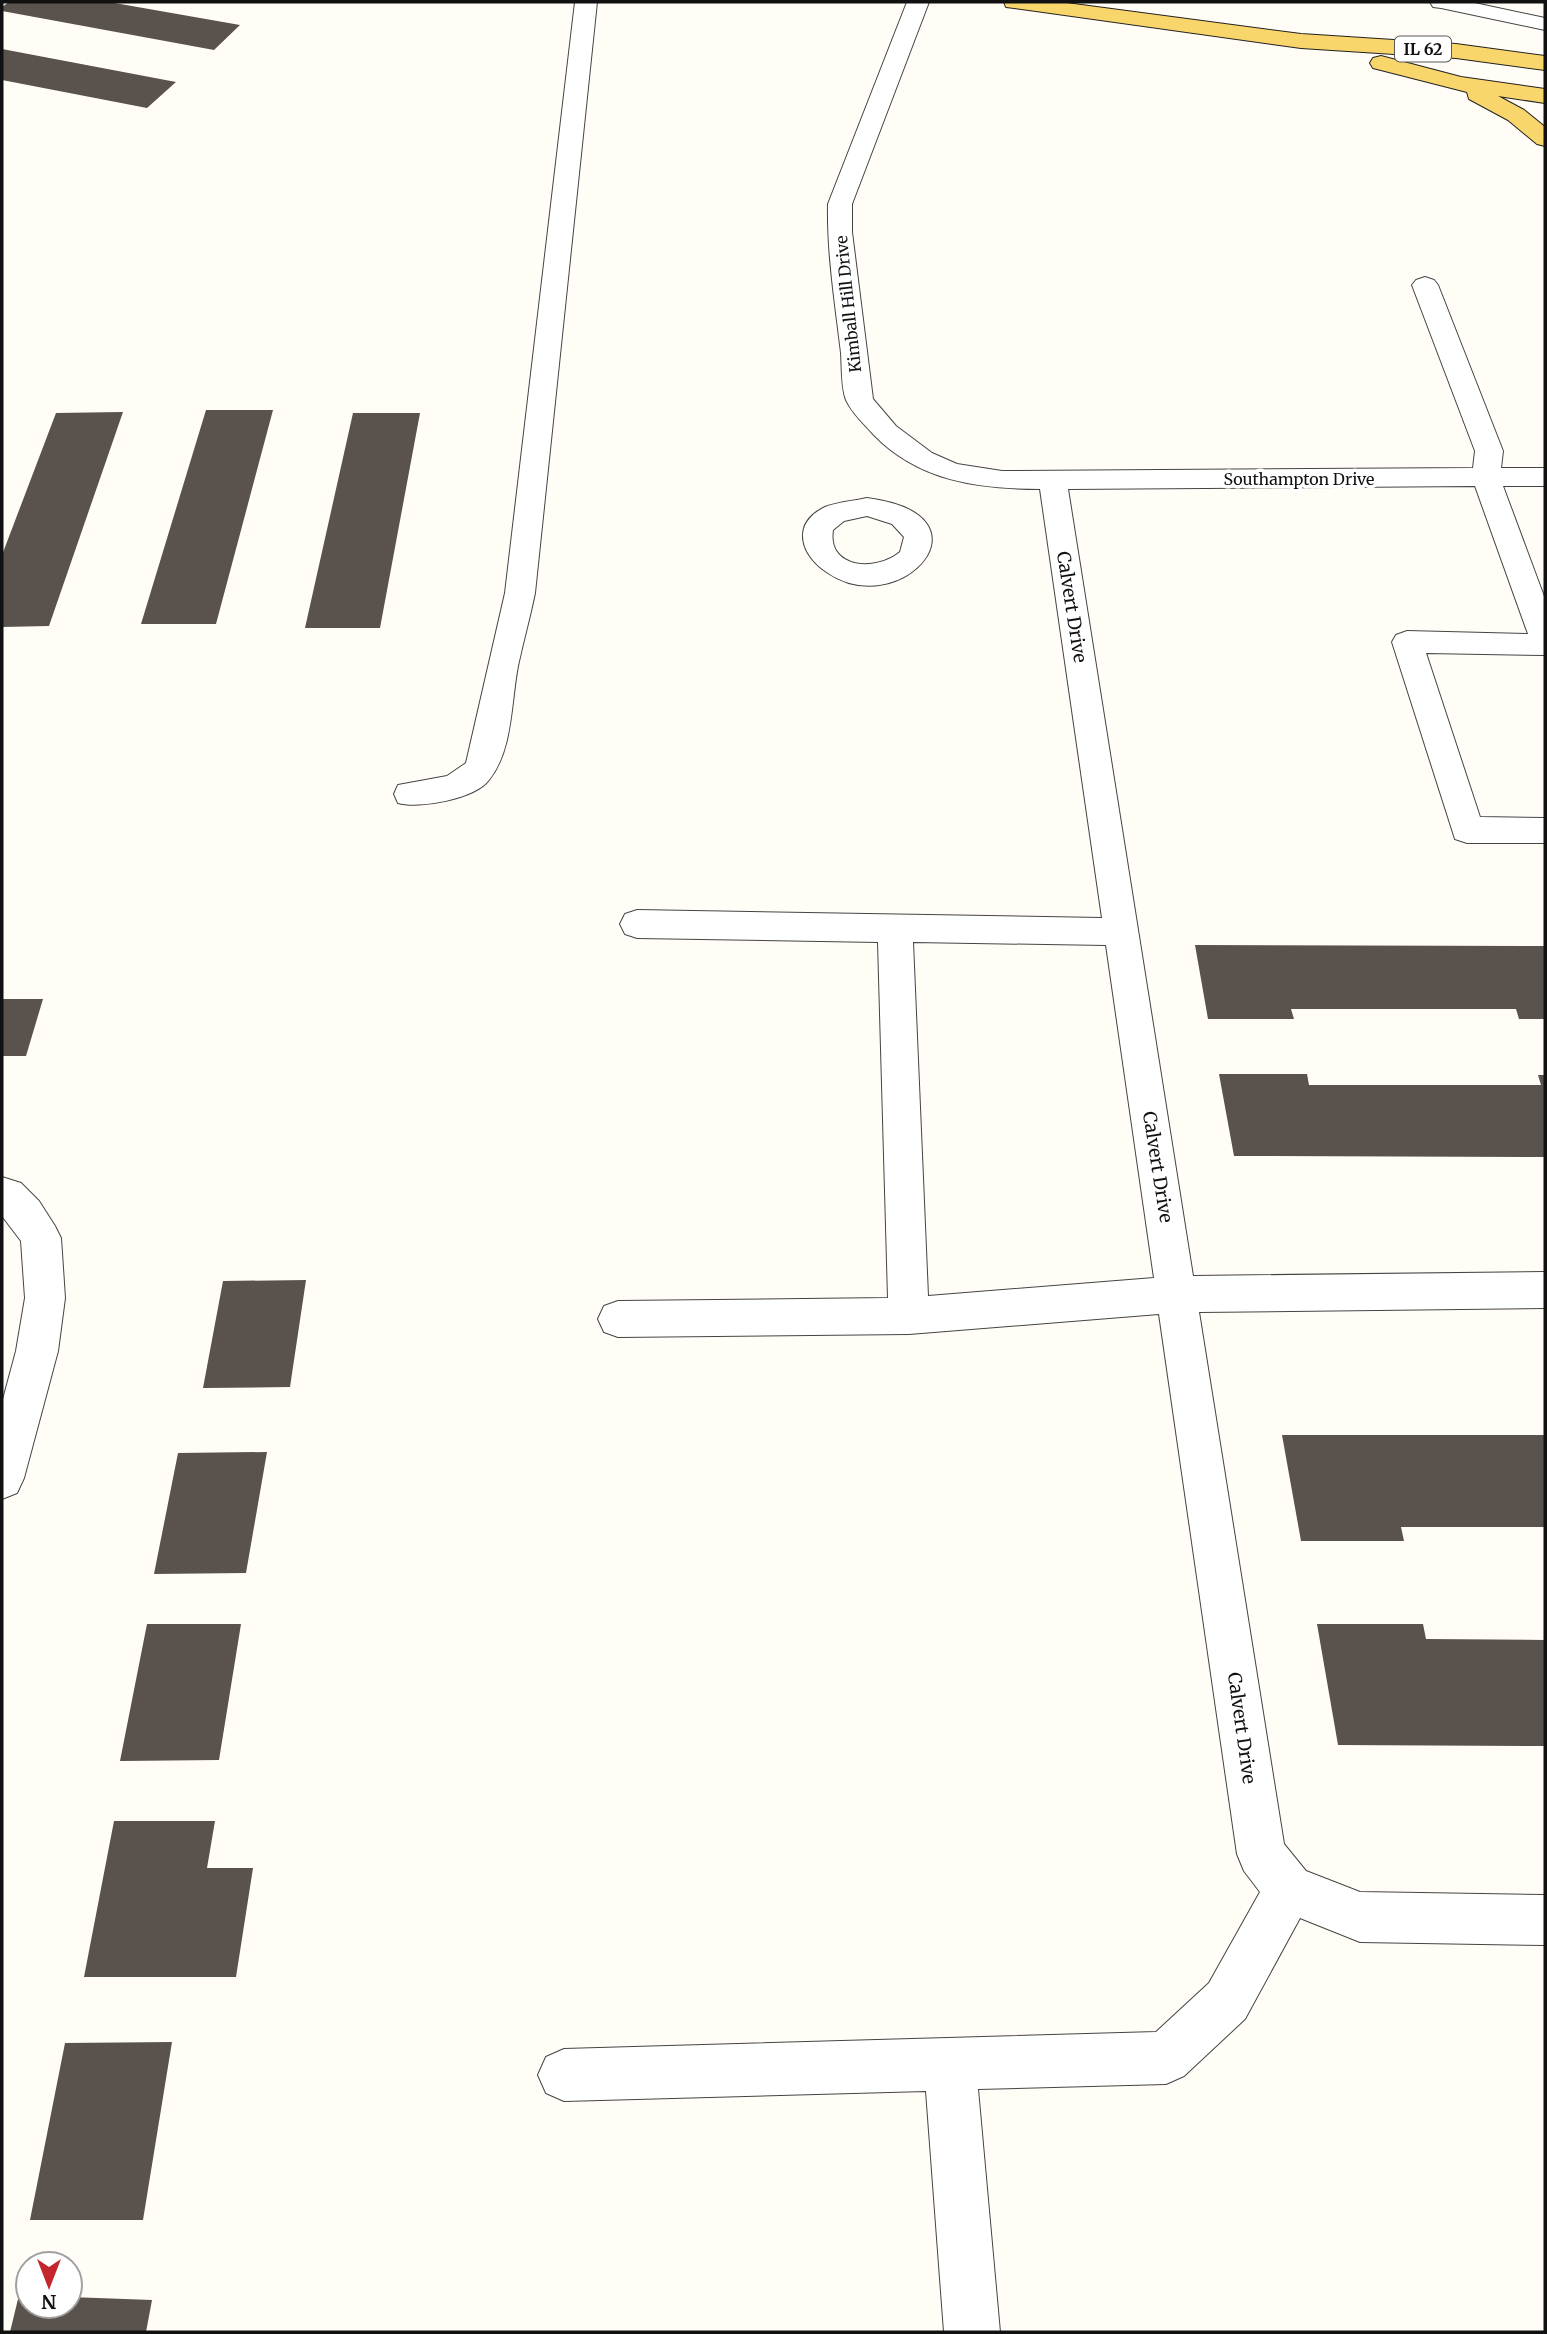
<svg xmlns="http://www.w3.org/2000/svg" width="1547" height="2334" font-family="Merriweather,serif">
  <rect width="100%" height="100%" fill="#fffdf5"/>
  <path fill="#5a524d" d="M9,2H109L240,25L214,50L2,11V7Z
    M2,49L176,82L147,108L2,80Z
    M206,410H273L216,624H141Z
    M123,412L49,626L2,627V555L56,413Z
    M353,413H420L380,628H305Z
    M1195,945L1545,946V1019H1519L1516,1009H1291L1294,1019H1208Z
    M2,999H43L26,1056H2Z
    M1219,1074H1307L1309,1085H1541L1538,1075H1545V1157L1234,1156Z
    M306,1280L290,1387L203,1388L223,1281Z
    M1282,1435H1545V1527H1401L1404,1541H1301Z
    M267,1452L246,1573L154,1574L178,1453Z
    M147,1624H241L219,1760L120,1761Z
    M1317,1624H1423L1426,1639L1545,1640V1746L1338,1745Z
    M114,1821H215L207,1868H253L236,1977H84Z
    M172,2042L143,2220H30L65,2043Z
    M19,2295H28V2306H70V2297L152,2300L146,2332H10Z"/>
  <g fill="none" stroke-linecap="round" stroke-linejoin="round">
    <g stroke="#444" stroke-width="2">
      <path id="minor" d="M575,2H597L535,593C530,618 523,642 518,666C511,702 513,750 489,780C475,799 419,809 398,803L394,794L398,785L447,776L466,763L505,593Z
        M907,2H929L852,204V232L873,399L896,426L932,453L957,464L1002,471L1473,468L1475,451L1412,285L1416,280L1425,277L1434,280L1438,285L1503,451L1501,468H1545V486H1503L1545,599V655L1426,653L1480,817L1545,818V843H1467L1455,839L1392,642L1396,635L1407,631L1528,634L1475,486L1068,489L1193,1276L1545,1272V1308L1199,1312L1284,1844L1306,1871L1360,1892L1545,1895V1945L1360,1942L1300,1918L1245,2019L1184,2076L1166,2084L978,2089L1000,2332H944L926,2091L564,2101L546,2093L538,2075L546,2057L564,2049L1156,2032L1209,1983L1260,1892L1244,1871L1237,1854L1159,1314L909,1334L618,1337L604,1332L598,1319L604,1306L618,1301L888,1298L878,942L637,938L625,934L620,924L625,914L637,910L1102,918L1040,489C978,489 918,481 873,434C864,424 852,413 846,400C841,388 842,367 841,353C835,303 827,254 828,204ZM913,942L1106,945L1154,1278L928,1296Z
        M1430,2H1470L1545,18V30L1441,8L1433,7Z
        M867,498C999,515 900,622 828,573C801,556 790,524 825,507C837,502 854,501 867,498ZM867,516L892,524L904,537L900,552C876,572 827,569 833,530L844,521Z
        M2,1177L21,1183L39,1201L55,1226L61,1238L65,1298L58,1351L24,1478L17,1493L2,1499V1403L16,1351L25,1298L21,1241L2,1216Z"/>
    </g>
    <g stroke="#222" stroke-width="2">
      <path id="major" d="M1004,2H1059L1301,34L1456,44L1545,56V70L1456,58L1301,48L1014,8L1006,7Z
        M1381,56L1461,77L1545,89V103L1498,96L1524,110L1545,127V146L1537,144L1508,120L1469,99L1467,92L1373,68L1370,63L1373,58Z"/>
    </g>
    <use href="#minor" fill="#fff" fill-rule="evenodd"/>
    <use href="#major" fill="#f9d66b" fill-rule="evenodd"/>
  </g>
  <g text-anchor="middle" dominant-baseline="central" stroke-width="7" stroke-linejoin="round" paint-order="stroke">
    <rect fill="#fff" stroke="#585858" stroke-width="2" x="1395" y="36.5" width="56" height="25" rx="5"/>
    <g font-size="16" font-weight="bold" fill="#111">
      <text x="1423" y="49">IL 62</text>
    </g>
    <g font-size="16" fill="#111" stroke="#fff">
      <text transform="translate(848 304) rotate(-96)">Kimball Hill Drive</text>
      <text x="1299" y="479">Southampton Drive</text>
    </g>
    <g font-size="18" fill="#111" stroke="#fff">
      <text transform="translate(1072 607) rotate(81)">Calvert Drive</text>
      <text transform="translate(1158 1167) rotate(81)">Calvert Drive</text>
      <text transform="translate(1242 1728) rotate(82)">Calvert Drive</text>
    </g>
  </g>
  <rect width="1547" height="2334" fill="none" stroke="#111111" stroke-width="7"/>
  <g transform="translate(49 2285) rotate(180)"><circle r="33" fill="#ffffff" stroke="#a0a0a0" stroke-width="2"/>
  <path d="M0-5L12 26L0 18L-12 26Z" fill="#c4262e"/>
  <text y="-10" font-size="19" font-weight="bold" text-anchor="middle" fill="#111111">N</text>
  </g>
</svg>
